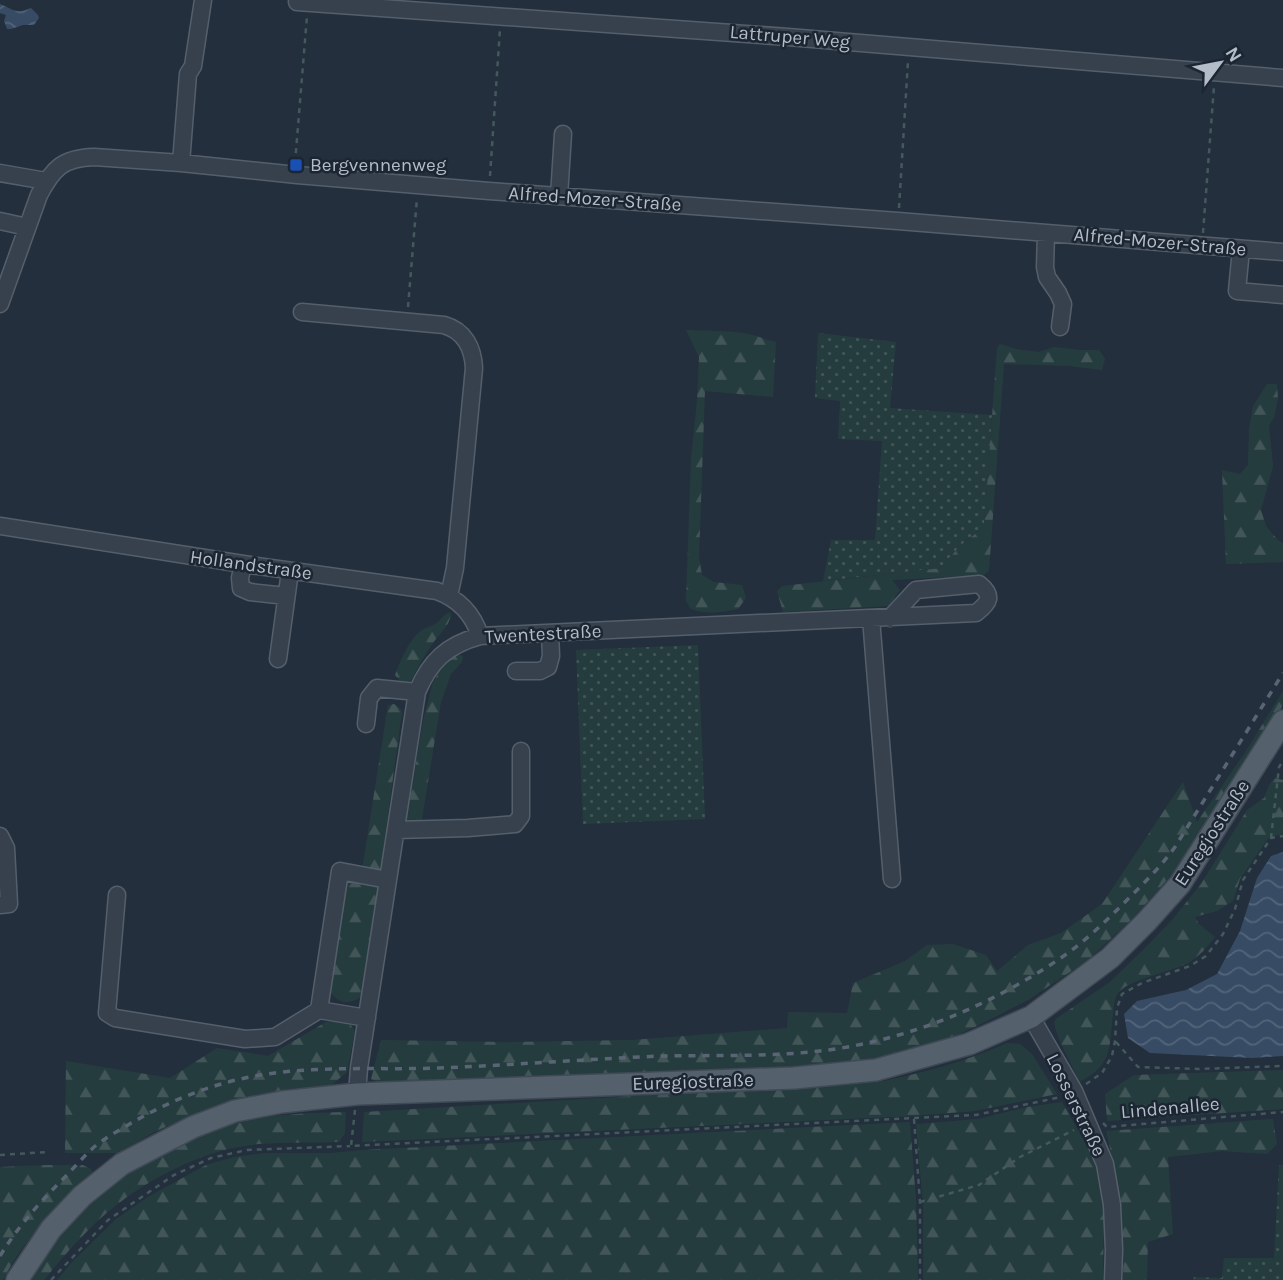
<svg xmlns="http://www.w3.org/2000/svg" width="1283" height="1280" font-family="Karla,sans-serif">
  <defs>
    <pattern id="grass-dots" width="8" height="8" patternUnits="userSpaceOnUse" patternTransform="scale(1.75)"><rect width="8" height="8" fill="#253c3e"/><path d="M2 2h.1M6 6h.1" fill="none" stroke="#425658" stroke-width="1.8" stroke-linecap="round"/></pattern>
    <pattern id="forest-firs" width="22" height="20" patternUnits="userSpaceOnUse" patternTransform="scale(1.75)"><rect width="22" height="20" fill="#253c3e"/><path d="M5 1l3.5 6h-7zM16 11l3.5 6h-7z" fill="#425658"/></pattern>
    <pattern id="water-waves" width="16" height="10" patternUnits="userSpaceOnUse" patternTransform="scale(1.75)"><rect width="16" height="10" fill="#374c64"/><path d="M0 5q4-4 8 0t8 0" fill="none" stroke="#526479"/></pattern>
  </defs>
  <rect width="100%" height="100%" fill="#232f3d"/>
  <path fill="url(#grass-dots)" d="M818,333L896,342L890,408L992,415L984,527C967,539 953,551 942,568L823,581L831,540H875L882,441L838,439L840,401L815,398Z
    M698,645L705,819L583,824L576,650Z
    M1279,1165H1283V1280H1193L1194,1277L1222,1278L1224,1258H1274Z"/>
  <path fill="url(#forest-firs)" d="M686,330C706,331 729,330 749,334C758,336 766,340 776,342L773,397L705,391L699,557L702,575L714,582L742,585L746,598L738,609C722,612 706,615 691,609L686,601L691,459L697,401L699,357Z
    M1000,344L1016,349L1039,352L1054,347L1080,350H1099L1105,359L1102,370L1069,366L1004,364L989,571L984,575L892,580L900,590L888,606L783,612L777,591L782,586L942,568C953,551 967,540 984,527L997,348Z
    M1267,384H1277L1278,399L1274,418L1269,425L1273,466L1261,510L1266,526L1278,540L1283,543V562L1226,564L1222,470L1240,474L1248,465L1249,429L1253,406Z
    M451,612C450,628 439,633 431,646C424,657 417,668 411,681C403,682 400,682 395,675C401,660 409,639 422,630C427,627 433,626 438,622C443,617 444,614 451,612Z
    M455,654L463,656L462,662L451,674L441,702L421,825L406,823L423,721L432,685L440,669Z
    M1283,691V705L1204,832L1182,863L1133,918L1088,960L1028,1000L977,1026L928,1047L866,1060L785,1069L392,1089L371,1079L381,1040L506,1042L632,1040L787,1028L788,1012L847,1013L853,983L905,961L927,945L953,944L986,955L997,971L1028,945L1061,933L1102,904L1183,782L1197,822L1244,754Z
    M394,704L400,708L402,712L380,873L362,870L388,705Z
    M1275,778L1283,780V834L1269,837L1240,879L1233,901L1217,911L1195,917L1199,924L1215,937C1207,947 1200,956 1188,963C1171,972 1129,979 1118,993C1114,999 1114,1007 1113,1014C1109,1048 1113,1065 1079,1082C1072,1062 1058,1044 1054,1022L1057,1018L1110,982L1147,946L1172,920L1201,884L1247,810L1264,798L1269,785Z
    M345,880L379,885L361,997C346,1005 340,1004 329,991Z
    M342,1020L350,1024L355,1031L347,1072L323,1092L221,1107L199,1113L156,1131L118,1153H65L66,1061L170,1078L217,1048L268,1056L326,1022Z
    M1007,1043L1020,1044L1032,1054L1057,1094L975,1111L911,1116L362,1142L364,1112L884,1081C926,1072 967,1061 1007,1043Z
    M1283,1070V1109L1107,1121L1105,1094L1134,1075Z
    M1062,1102L1098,1166L1104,1207L1103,1280H923V1204L916,1124L978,1119L1027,1107Z
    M346,1112L345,1133L339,1142C313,1143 286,1142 259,1144C203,1149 144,1180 102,1217C81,1236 62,1258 44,1280H28C39,1262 51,1244 65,1228C114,1173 183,1133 256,1119C286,1113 316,1113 346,1112Z
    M1273,1119L1277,1144L1267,1154L1222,1151L1168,1157L1173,1234L1148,1242L1147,1280H1123C1125,1230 1118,1179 1106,1131Z
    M910,1122L916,1200L918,1280H57L73,1261L116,1219L148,1197L206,1165L234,1157L265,1153H331L363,1150Z
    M46,1165H83L91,1169L93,1174C59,1206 24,1238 3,1280H0V1167Z"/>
  <path fill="url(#water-waves)" d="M0,4C13,9 15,15 31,8L38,15L39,18L34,25H23L11,29H7L4,21L6,15L0,13Z
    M1283,852V1056L1252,1058L1150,1053L1128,1038L1124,1014L1137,1001L1186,990L1217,974L1240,931L1257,878L1271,856Z"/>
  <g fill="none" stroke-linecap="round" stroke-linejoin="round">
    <g stroke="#555f6b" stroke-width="19">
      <path id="minor" d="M297,2L788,37L1283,78
        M181,163L188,74L193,66L203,0
        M0,173L46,181
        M559,196L563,134
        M0,221L27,227
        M1046,233L1045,267L1047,277L1058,293L1063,304L1060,327
        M1241,249L1237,291L1283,295
        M0,304L39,195C53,168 63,158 94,157L181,163L297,175L489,191L898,221L1283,252
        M302,312L444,325C465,331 473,348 474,368L455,568L449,596
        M0,526L243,564L437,591C459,599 473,614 480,636
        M243,564L240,578L241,588L250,592L286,596
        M871,618L892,879
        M278,659L290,571
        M516,671H540L548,667L551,656L550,633
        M366,724L369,698L377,688L417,692
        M396,830L468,828L515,824L521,816V751
        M0,836L6,848L9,904L0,905
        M117,895L107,1013L115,1018L245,1039L275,1037L319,1010
        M1031,1017L1074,1091L1105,1164L1112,1205L1114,1250L1113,1280
        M367,1018L319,1010L340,871L388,880
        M357,1094L359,1068L417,692C430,661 447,645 480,636C645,628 811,621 976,613C989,603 994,596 979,584L916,590L890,618"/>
    </g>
    <g stroke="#404a56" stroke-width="24">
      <path id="major" d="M17,1280L51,1229L82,1196L122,1164L193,1127L235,1111L282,1102L357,1094L794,1078L876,1070L969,1044L1031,1017L1110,958L1147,921L1180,884L1283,721"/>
    </g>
    <path stroke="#43595b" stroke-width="2.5" stroke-dasharray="5 5" stroke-linecap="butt" d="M295,163L307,16
      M490,176L500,29
      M899,208L908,61
      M1203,233L1214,86
      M408,307L417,198
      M1271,838L1279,767L1283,761
      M1116,1042L1138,1067L1199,1069L1283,1066
      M1086,1084L1102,1073L1112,1056L1115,1041L1117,1008L1122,994L1142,983L1190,966L1206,956L1223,934L1235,909L1243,880L1271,838L1283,836
      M355,1110L351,1146L976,1115L1061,1097
      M914,1119L920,1202V1280
      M1103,1123L1107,1127L1283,1112
      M0,1155L47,1152
      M920,1202L979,1185L1020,1157L1074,1130
      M51,1280L108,1220L174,1175L211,1158L247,1150L350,1146"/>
    <use href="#minor" stroke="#37414d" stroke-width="16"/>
    <use href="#major" stroke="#55606d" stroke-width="21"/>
    <path stroke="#596574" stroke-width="3.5" stroke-dasharray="7 7" stroke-linecap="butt" d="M0,1256C17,1228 39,1203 62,1180C73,1169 83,1157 94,1147C106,1137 120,1130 133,1122C177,1097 224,1079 275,1073C329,1066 384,1070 439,1068C513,1065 588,1059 662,1056C714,1055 768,1057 820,1051C908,1041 995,1004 1068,953C1091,936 1111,916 1131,896C1147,880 1162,865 1175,847L1283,673"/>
  </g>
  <rect fill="#1a4fb4" stroke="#1c2632" stroke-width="2.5" x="289" y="158" width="14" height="14" rx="3.5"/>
  <g text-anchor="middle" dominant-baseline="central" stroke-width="5" stroke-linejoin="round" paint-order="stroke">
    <g font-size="19" fill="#b3bcc8" stroke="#1c2632">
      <text transform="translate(790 37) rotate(5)">Lattruper Weg</text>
      <text transform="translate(595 199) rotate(4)">Alfred-Mozer-Straße</text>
      <text transform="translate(1160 242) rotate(5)">Alfred-Mozer-Straße</text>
      <text transform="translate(251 565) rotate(8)">Hollandstraße</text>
      <text transform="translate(543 634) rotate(-3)">Twentestraße</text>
      <text transform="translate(1212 833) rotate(-57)">Euregiostraße</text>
      <text transform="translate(693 1082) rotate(-2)">Euregiostraße</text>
      <text transform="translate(1076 1105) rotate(64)">Losserstraße</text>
      <text transform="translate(1170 1108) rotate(-5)">Lindenallee</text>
    </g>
    <g font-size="19" fill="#b3bcc8" stroke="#1c2632" text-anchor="start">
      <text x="310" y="165">Bergvennenweg</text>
    </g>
  </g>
  <g transform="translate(1220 63) rotate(58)" stroke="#1c2632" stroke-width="5" paint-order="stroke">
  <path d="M0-5L12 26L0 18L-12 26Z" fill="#b3bcc8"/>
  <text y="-10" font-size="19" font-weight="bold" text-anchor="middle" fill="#b3bcc8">N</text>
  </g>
</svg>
